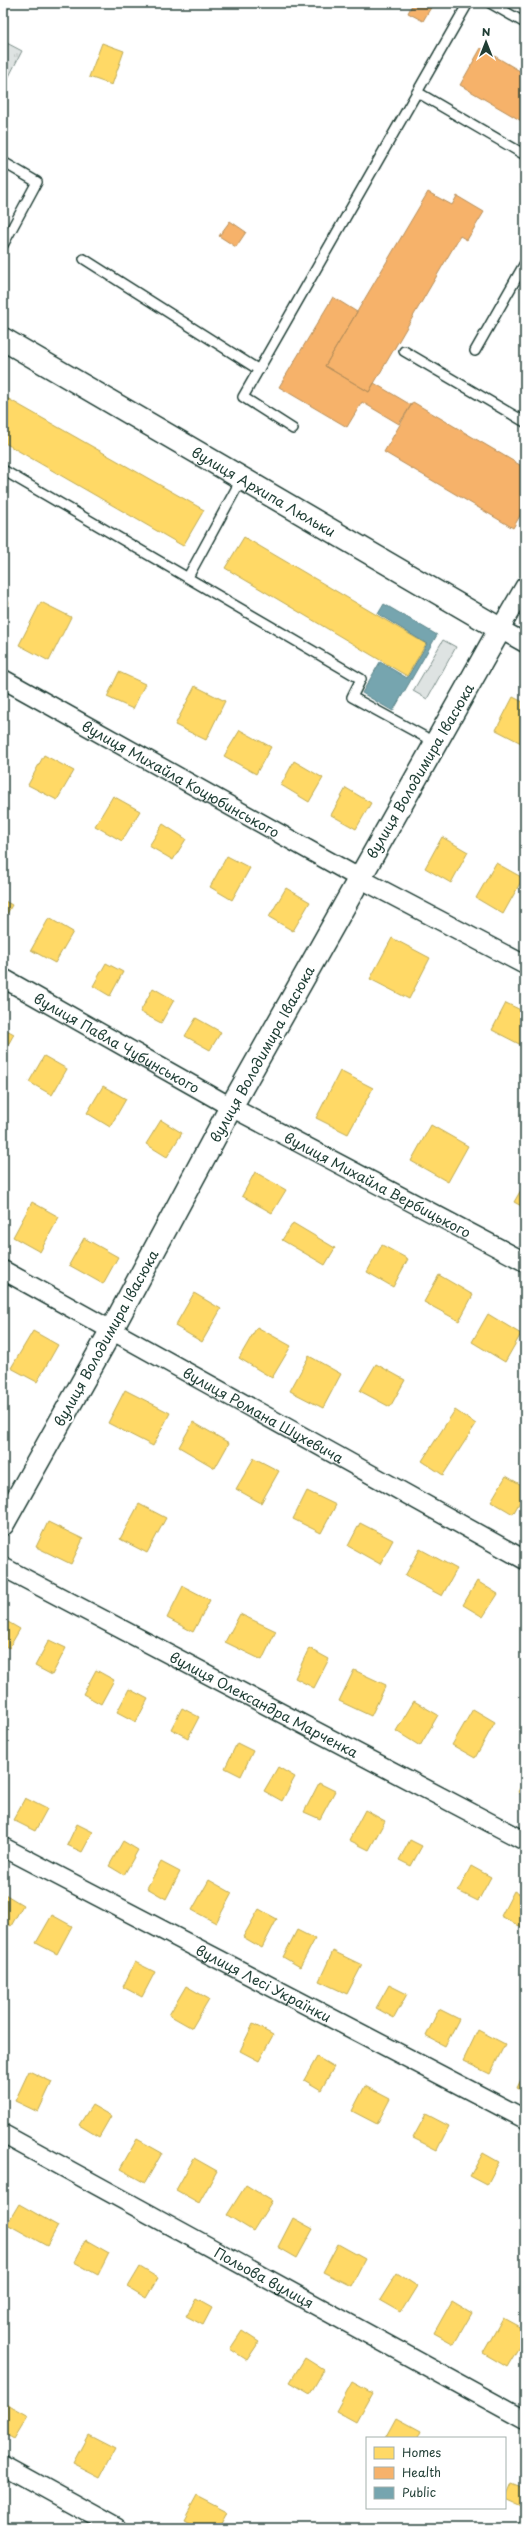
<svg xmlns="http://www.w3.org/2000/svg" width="528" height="2531" font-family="'Playpen Sans',sans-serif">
  <defs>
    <pattern id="park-tufts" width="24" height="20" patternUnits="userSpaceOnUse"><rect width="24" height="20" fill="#dee3e2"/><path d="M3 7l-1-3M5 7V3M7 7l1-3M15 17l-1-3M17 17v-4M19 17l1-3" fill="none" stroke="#bec4c2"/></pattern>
  </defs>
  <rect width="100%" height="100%" fill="#fff"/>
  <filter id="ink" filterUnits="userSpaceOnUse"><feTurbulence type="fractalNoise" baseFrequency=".025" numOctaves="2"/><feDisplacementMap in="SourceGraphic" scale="8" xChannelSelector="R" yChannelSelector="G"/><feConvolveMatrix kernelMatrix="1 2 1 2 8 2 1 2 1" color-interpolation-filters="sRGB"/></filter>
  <g filter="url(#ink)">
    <path fill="#dee3e2" stroke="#7e908b" d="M443,640L456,647L427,699L413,691Z"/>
    <path fill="url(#park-tufts)" stroke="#7e908b" d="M3,41L22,51L3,88Z"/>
    <path fill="#ffd966" stroke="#bcaa57" d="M102,43L124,51L112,85L89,77Z
      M5,397L204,510L183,546L3,442V401Z
      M244,537L426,644L407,676L225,568Z
      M3,599L9,602L3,612Z
      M41,602L71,617L49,661L19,645Z
      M119,672L145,684L133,709L107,697Z
      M195,686L225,701L206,740L175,725Z
      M513,697L525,703V745L496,730Z
      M240,730L271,747L256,774L224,756Z
      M44,755L74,771L57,800L28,785Z
      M294,761L323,778L309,802L281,785Z
      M346,788L371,803L356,829L331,815Z
      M113,796L140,811L122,841L95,826Z
      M163,824L186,839L173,860L149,846Z
      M442,837L468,852L451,883L425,868Z
      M227,856L250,868L232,900L210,887Z
      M496,863L523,878L503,914L476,898Z
      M286,888L310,902L293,931L269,917Z
      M3,900L12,905L3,921Z
      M49,918L73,932L55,963L31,950Z
      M392,938L430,958L409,999L370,979Z
      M106,963L123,972L110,996L93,986Z
      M153,988L174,1000L161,1023L140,1012Z
      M506,1003L525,1012V1047L492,1030Z
      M196,1018L221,1032L210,1050L185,1036Z
      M3,1028L14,1034L3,1054Z
      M44,1056L67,1069L52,1095L29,1082Z
      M340,1071L373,1088L348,1134L316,1118Z
      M103,1086L126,1099L110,1127L87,1113Z
      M161,1120L182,1133L167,1157L146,1144Z
      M431,1125L468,1146L448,1182L411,1161Z
      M255,1172L286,1190L272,1213L242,1196Z
      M525,1183V1208L514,1202Z
      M32,1202L59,1217L40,1252L13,1237Z
      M293,1223L335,1248L325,1265L282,1240Z
      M84,1238L118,1257L103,1284L69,1265Z
      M382,1245L408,1259L393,1287L367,1272Z
      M439,1275L473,1295L459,1321L424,1302Z
      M194,1293L221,1309L202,1342L175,1326Z
      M488,1314L521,1334L505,1362L472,1342Z
      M257,1327L291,1346L272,1378L239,1358Z
      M33,1331L58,1345L37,1382L11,1368Z
      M309,1356L341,1374L323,1408L290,1391Z
      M376,1364L405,1380L390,1407L360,1391Z
      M125,1390L170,1413L153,1446L108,1423Z
      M455,1410L476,1424L443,1475L422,1461Z
      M193,1422L229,1443L215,1468L179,1447Z
      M254,1458L279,1471L261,1503L236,1489Z
      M506,1476L525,1487V1493L513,1514L491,1501Z
      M307,1491L336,1505L321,1533L293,1519Z
      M139,1504L166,1518L147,1553L120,1539Z
      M48,1522L83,1539L71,1564L36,1547Z
      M360,1523L393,1540L380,1564L348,1546Z
      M420,1549L457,1569L442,1596L405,1576Z
      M477,1581L498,1594L483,1617L463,1605Z
      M183,1586L210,1600L193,1632L167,1618Z
      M240,1614L276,1631L262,1660L225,1642Z
      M3,1619L20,1629L9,1648L3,1645Z
      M49,1640L66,1648L52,1675L35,1666Z
      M309,1648L329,1659L314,1688L295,1678Z
      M96,1670L114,1680L101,1704L83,1694Z
      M354,1670L386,1685L371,1716L339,1701Z
      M129,1689L148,1699L136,1722L117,1712Z
      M414,1701L438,1715L420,1746L396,1731Z
      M182,1708L199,1717L188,1738L171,1729Z
      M473,1709L495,1722L475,1758L452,1745Z
      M237,1743L253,1751L241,1776L225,1768Z
      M278,1767L295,1777L282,1801L264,1791Z
      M525,1778V1796L518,1792Z
      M319,1783L335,1791L320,1819L304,1812Z
      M25,1798L47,1809L35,1831L13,1820Z
      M365,1810L385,1821L369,1850L349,1840Z
      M77,1824L93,1832L82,1852L67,1845Z
      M410,1840L422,1846L411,1866L399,1860Z
      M123,1841L138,1850L124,1875L109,1866Z
      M161,1862L180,1872L166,1899L147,1888Z
      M471,1866L491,1877L478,1901L458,1891Z
      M209,1880L232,1893L216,1923L192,1910Z
      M514,1891L525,1897V1924L523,1928L501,1916Z
      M3,1893L23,1905L11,1926L3,1921Z
      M259,1909L277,1919L262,1948L243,1937Z
      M52,1915L72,1926L57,1954L36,1943Z
      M297,1930L315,1939L300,1967L283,1957Z
      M333,1951L362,1965L347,1994L319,1981Z
      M135,1962L155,1972L142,1997L123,1987Z
      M389,1985L407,1994L394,2018L376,2008Z
      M186,1986L209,1999L192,2028L169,2015Z
      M439,2009L459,2019L445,2046L426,2036Z
      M253,2024L273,2035L259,2061L240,2051Z
      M478,2030L505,2044L490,2074L463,2061Z
      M317,2057L334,2067L321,2090L304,2080Z
      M29,2071L52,2082L38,2112L15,2101Z
      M525,2071V2092L517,2088Z
      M365,2086L390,2099L377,2124L352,2111Z
      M92,2105L111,2116L99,2137L79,2125Z
      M426,2114L449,2126L437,2150L413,2138Z
      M137,2139L162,2153L145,2183L120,2169Z
      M483,2153L499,2162L487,2185L470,2176Z
      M194,2158L217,2171L199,2203L176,2190Z
      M246,2185L272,2201L253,2231L227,2215Z
      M19,2204L58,2226L47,2246L7,2224Z
      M293,2218L313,2229L297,2258L278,2247Z
      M86,2240L109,2253L98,2275L74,2262Z
      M338,2244L365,2259L351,2286L323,2272Z
      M140,2267L158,2278L146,2298L128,2287Z
      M397,2273L417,2286L401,2312L380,2300Z
      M196,2299L212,2308L203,2325L186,2316Z
      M452,2301L472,2313L454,2344L434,2333Z
      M503,2318L525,2330V2337L507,2367L483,2353Z
      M242,2331L259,2342L247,2360L230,2349Z
      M305,2358L324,2370L310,2394L290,2382Z
      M352,2382L372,2393L356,2422L336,2411Z
      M3,2402L28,2416L14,2439L3,2433Z
      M397,2418L421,2431L418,2438H386Z
      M88,2435L115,2449L100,2477L73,2463Z
      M512,2483L525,2488V2508L505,2499Z
      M197,2496L228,2512L219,2528H199L184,2520Z"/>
    <path fill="#f6b26b" stroke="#b68f5a" d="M413,3L433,4L423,21L408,13Z
      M481,48L525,74V123L460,85Z
      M428,192L452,205L457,196L484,212L467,240L460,236L369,392L325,366Z
      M230,221L246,232L236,247L219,236Z
      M333,297L357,312L325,366L369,392L374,383L411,405L399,424L362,402L347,427L279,387Z
      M413,402L525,468V507L513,528L384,452Z"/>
    <path fill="#76a5af" stroke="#5c868a" d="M384,604L437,635L393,711L362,693L380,662L407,678L427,644L378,614Z"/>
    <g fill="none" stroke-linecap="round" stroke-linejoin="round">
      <g stroke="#1f3d34" stroke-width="12">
        <path id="lane" d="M490,3L525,23
          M417,92L525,155
          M3,162L37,182L3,245
          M84,259L259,370
          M404,351L525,422
          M475,351L525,263
          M293,429L243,397L468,3
          M3,470L361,679L352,697L436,743
          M188,577L242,478"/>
      </g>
      <g stroke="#1f3d34" stroke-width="21">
        <g id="street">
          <path d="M525,586L500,629L525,643"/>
          <path id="s1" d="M3,679L359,878L525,965"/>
          <path id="s2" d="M3,978L231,1107L525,1262"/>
          <path id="s3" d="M3,1270L525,1560"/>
          <path id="s4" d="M3,1567L525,1841"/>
          <path id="s5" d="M3,1847L525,2119"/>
          <path id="s6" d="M3,2134L525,2420"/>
          <path d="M3,2465L117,2528"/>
        </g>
      </g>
      <g stroke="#1f3d34" stroke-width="25">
        <g id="secondary">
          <path id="s7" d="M3,339L500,629L231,1107L111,1331L3,1524"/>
        </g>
      </g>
      <use href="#lane" stroke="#fff" stroke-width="9"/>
      <use href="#street" stroke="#fff" stroke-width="18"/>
      <use href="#secondary" stroke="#fff" stroke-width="22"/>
    </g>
  </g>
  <g text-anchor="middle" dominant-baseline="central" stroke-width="4" stroke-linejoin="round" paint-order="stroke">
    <g font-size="14" fill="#1f3d34" stroke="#fff">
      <text stroke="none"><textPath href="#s7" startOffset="302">вулиця Архипа Люльки</textPath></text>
      <text transform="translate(420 771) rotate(-60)">вулиця Володимира Івасюка</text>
      <text stroke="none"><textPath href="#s1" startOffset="204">вулиця Михайла Коцюбинського</textPath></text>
      <text stroke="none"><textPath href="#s2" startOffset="131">вулиця Павла Чубинського</textPath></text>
      <text transform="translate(262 1054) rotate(-61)">вулиця Володимира Івасюка</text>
      <text stroke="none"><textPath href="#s2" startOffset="428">вулиця Михайла Вербицького</textPath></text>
      <text transform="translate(106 1338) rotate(-61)">вулиця Володимира Івасюка</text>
      <text stroke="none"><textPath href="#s3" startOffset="298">вулиця Романа Шухевича</textPath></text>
      <text stroke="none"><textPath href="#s4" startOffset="295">вулиця Олександра Марченка</textPath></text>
      <text stroke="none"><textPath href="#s5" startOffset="294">вулиця Лесі Українки</textPath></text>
      <text stroke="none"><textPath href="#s6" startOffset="298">Польова вулиця</textPath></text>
    </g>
  </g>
  <rect width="528" height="2531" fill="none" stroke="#fff" stroke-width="16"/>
  <rect x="8" y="8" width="512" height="2515" fill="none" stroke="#1f3d34" stroke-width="1.5" filter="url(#ink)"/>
  <rect x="366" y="2437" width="140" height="72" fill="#ffffff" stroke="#a5b1ae"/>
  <rect x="374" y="2447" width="20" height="12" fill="#ffd966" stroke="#a5b1ae"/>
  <text x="402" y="2457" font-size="12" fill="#1f3d34">Homes</text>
  <rect x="374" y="2467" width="20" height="12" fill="#f6b26b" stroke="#a5b1ae"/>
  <text x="402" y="2477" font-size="12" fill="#1f3d34">Health</text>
  <rect x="374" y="2487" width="20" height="12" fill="#76a5af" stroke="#a5b1ae"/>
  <text x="402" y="2497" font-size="12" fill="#1f3d34">Public</text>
  <g transform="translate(486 42)" stroke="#ffffff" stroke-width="3" paint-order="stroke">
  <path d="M0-3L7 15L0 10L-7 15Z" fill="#1f3d34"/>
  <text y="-6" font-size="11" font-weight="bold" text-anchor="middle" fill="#1f3d34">N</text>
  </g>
</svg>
